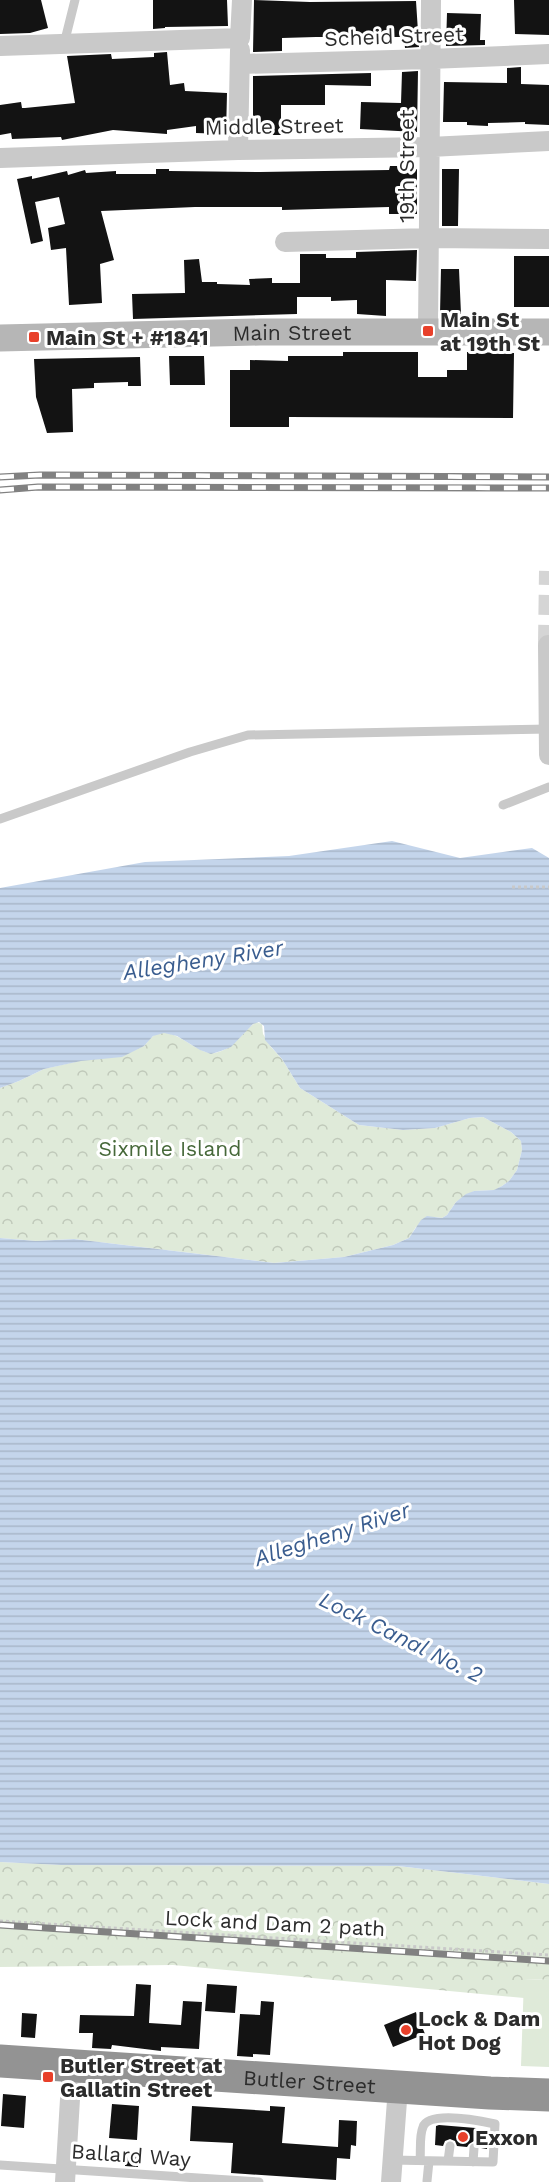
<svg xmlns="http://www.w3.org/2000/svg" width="549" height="2182" font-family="'Work Sans',sans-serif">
  <defs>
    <pattern id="forest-crowns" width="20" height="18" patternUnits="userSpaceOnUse" patternTransform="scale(1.5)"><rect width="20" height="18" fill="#dfead9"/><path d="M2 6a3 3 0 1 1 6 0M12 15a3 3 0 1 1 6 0" fill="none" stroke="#c0c9ba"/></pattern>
    <pattern id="water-rules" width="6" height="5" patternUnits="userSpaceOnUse" patternTransform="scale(1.5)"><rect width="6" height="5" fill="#c4d5eb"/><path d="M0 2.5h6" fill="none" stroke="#a9b7ca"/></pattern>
  </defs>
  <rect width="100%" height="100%" fill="#fff"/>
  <path fill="url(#forest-crowns)" d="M256,1022L262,1024L263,1034L271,1047L282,1059L300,1088L359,1125L403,1130L435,1128L470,1118L483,1117L511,1132L521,1141L522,1150L517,1170L509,1181L502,1186L495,1190L474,1191L456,1202L447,1215L442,1218L435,1217L416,1227L409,1238L393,1245L344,1257L274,1263L74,1239L36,1241L0,1238V1088L19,1081L44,1069L144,1046C147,1043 150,1038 153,1036C172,1022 196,1056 215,1053C234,1049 242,1032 256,1022Z
    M0,1862L61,1865L398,1866L549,1884V1980L525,1979L524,1998L173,1965L0,1967Z"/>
  <path fill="#dfead9" d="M524,1979L549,1980V2067L521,2066Z"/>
  <path fill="url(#water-rules)" d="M392,841L460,858L532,848L549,858V1884L398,1866L61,1865L0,1862V1238L36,1241L74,1239L274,1263L344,1257L393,1245L409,1238L421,1220L427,1216L442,1218L447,1215L456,1202L466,1194L474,1191L494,1190L502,1186L509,1181L517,1170L522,1150L521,1141L511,1132L483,1117L470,1118L435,1128L403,1130L359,1125L300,1088L282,1059L265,1040L264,1026L259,1022L253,1024L231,1047L221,1051L211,1054L200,1050L177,1036L164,1033L153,1036L144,1046L122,1057L81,1061L44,1069L19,1081L0,1088V888L145,862L289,856Z"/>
  <path fill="#131313" d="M0,0H41L48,28L30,33L0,34Z
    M153,0H227L228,26L165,27V28L153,29Z
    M254,0L310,2L416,1L419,47L405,48L404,37H316L282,38V51L253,52Z
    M514,0H549V35L515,34Z
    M447,13L481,14L480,40H485V45L446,46Z
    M167,52L170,85L184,83L185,91L227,93L226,134L196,133V126L167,130V134L113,130L62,140L61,137L12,139L11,133L0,135V105L21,102L22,108H25L75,103L67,56L111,54L112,59L154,57V53Z
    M521,67V84L549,85V125L525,124V122L488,123V126L467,125V122H443L444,82L507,83V68Z
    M418,71L417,132L360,129L361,102L401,103L402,72Z
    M371,73V86L325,85V105H281V135H253V76Z
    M390,166H403V169H417V214H389V207L282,210V207H195L101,211L114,260L100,264L102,303L69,305L66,248L51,250L48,228L65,224L59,197L35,202L43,241L31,244L17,179L32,176V179L67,171L68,175L85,170L86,173L116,171V174H156V169H169V171L260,172L389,170Z
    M442,169H459L458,226H442Z
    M417,250L416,281L386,280V316L357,314V300L331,301V297H297V314L133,319L132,294L185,293L184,260L199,259L202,282H217V284L250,285L249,279L272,278V283H300V254H326V258H356V252Z
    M514,256H549V307H514Z
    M441,269H459L461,314H440Z
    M343,352H418V377H447V370H467V352L514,353L513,418L289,417V427H230V370H250V360L288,361V356H343Z
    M169,356H204L205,385H170Z
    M140,357L141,386H128V382L94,383V388L72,389L73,432L47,433L36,397L34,359Z
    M136,1984L151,1985L149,2023L181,2025L183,2001L202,2002L199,2049L161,2047V2051L112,2045L111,2049L92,2048L93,2033H79L80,2015L134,2016Z
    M207,1984L237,1986L235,2013L205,2011Z
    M261,2001L274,2002L270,2055L253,2054V2057L237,2056L240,2014L260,2015Z
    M416,2012L425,2034L393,2047L384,2025Z
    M22,2013L37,2014L35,2038L21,2037Z
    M3,2094L26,2096L24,2128L1,2126Z
    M112,2104L139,2106L137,2140L109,2138Z
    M192,2106L270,2111V2106L285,2107L282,2143L338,2147L339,2120L357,2121L356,2146L351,2145L350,2159L337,2158L336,2180L231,2173L233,2143L190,2141Z
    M439,2125L488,2129L487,2149L481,2148L478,2143L474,2141L469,2144L467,2147L457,2146L455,2141L450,2139L445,2141L443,2146L435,2145L436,2126Z
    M126,2151L139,2152L138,2167L125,2166Z"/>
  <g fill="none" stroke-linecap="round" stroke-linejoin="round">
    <path stroke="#d5d5d5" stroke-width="20" stroke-dasharray="20 10" stroke-linecap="butt" d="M548,645L549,571"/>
    <path stroke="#c9c9c9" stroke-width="3" stroke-dasharray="3 3" stroke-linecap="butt" d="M512,887H549
      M0,1921L549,1955"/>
    <path stroke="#c9c9c9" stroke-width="9" d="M64,44L75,0
      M503,805L549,787
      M0,819L190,752L248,735L549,729
      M392,2160L493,2162L495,2124C481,2121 429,2110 423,2127C419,2136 421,2151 420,2160
      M448,2161L450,2146
      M473,2162L474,2148
      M0,2165L259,2182
      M427,2181L429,2161"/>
    <path stroke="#c9c9c9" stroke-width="20" d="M0,46L240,38L242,0
      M240,64L430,59L549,54
      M238,150L240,50
      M0,158L238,150L430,147L549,141
      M285,242L429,238L549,239
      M428,331L431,0
      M548,645L549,755
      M65,2182L72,2066
      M391,2182L398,2087"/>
    <path stroke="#b6b6b6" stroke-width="27" id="s1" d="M0,338L260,332H549"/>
    <path stroke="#939393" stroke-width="33" id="s2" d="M0,2061L490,2093L549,2095"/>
    <g stroke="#818181" stroke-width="7">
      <path id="rail" d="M0,477L40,475L549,477
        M0,490L38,487L549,488
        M0,1925L549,1961"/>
    </g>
    <use href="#rail" stroke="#fff" stroke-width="4.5" stroke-dasharray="14" stroke-linecap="butt"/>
  </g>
  <g fill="#e8402a" stroke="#fff" stroke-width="2">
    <rect x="422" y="325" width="12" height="12" rx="3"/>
    <rect x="28" y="331" width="12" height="12" rx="3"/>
    <circle cx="406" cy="2030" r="6"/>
    <rect x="42" y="2071" width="12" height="12" rx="3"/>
    <circle cx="463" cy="2137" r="6"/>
  </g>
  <g text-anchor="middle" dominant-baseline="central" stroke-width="6" stroke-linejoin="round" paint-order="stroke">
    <g font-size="21" fill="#2c2c2c" stroke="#fff">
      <text transform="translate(394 36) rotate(-2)">Scheid Street</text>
      <text transform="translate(274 126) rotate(-1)">Middle Street</text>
      <text transform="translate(406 166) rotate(-90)">19th Street</text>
      <text stroke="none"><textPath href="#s1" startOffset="292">Main Street</textPath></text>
      <text transform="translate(275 1923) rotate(3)">Lock and Dam 2 path</text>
      <text stroke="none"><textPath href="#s2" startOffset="310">Butler Street</textPath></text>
      <text transform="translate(131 2155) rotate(4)">Ballard Way</text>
    </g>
    <g font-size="21" font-weight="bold" fill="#2c2c2c" stroke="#fff" text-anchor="start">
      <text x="440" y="319">Main St<tspan x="440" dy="24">at 19th St</tspan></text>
      <text x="46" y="337">Main St + #1841</text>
      <text x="418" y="2018">Lock &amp; Dam<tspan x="418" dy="24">Hot Dog</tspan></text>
      <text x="60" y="2065">Butler Street at<tspan x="60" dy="24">Gallatin Street</tspan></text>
      <text x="475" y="2137">Exxon</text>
    </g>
    <g font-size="21" fill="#466839" stroke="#fff">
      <text x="170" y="1148">Sixmile Island</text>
    </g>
    <g font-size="22" font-style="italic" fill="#3a5d8f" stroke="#fff">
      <text transform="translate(203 960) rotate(-9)">Allegheny River</text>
      <text transform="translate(332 1534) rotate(-18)">Allegheny River</text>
      <text transform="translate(401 1637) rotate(26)">Lock Canal No. 2</text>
    </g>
  </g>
</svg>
